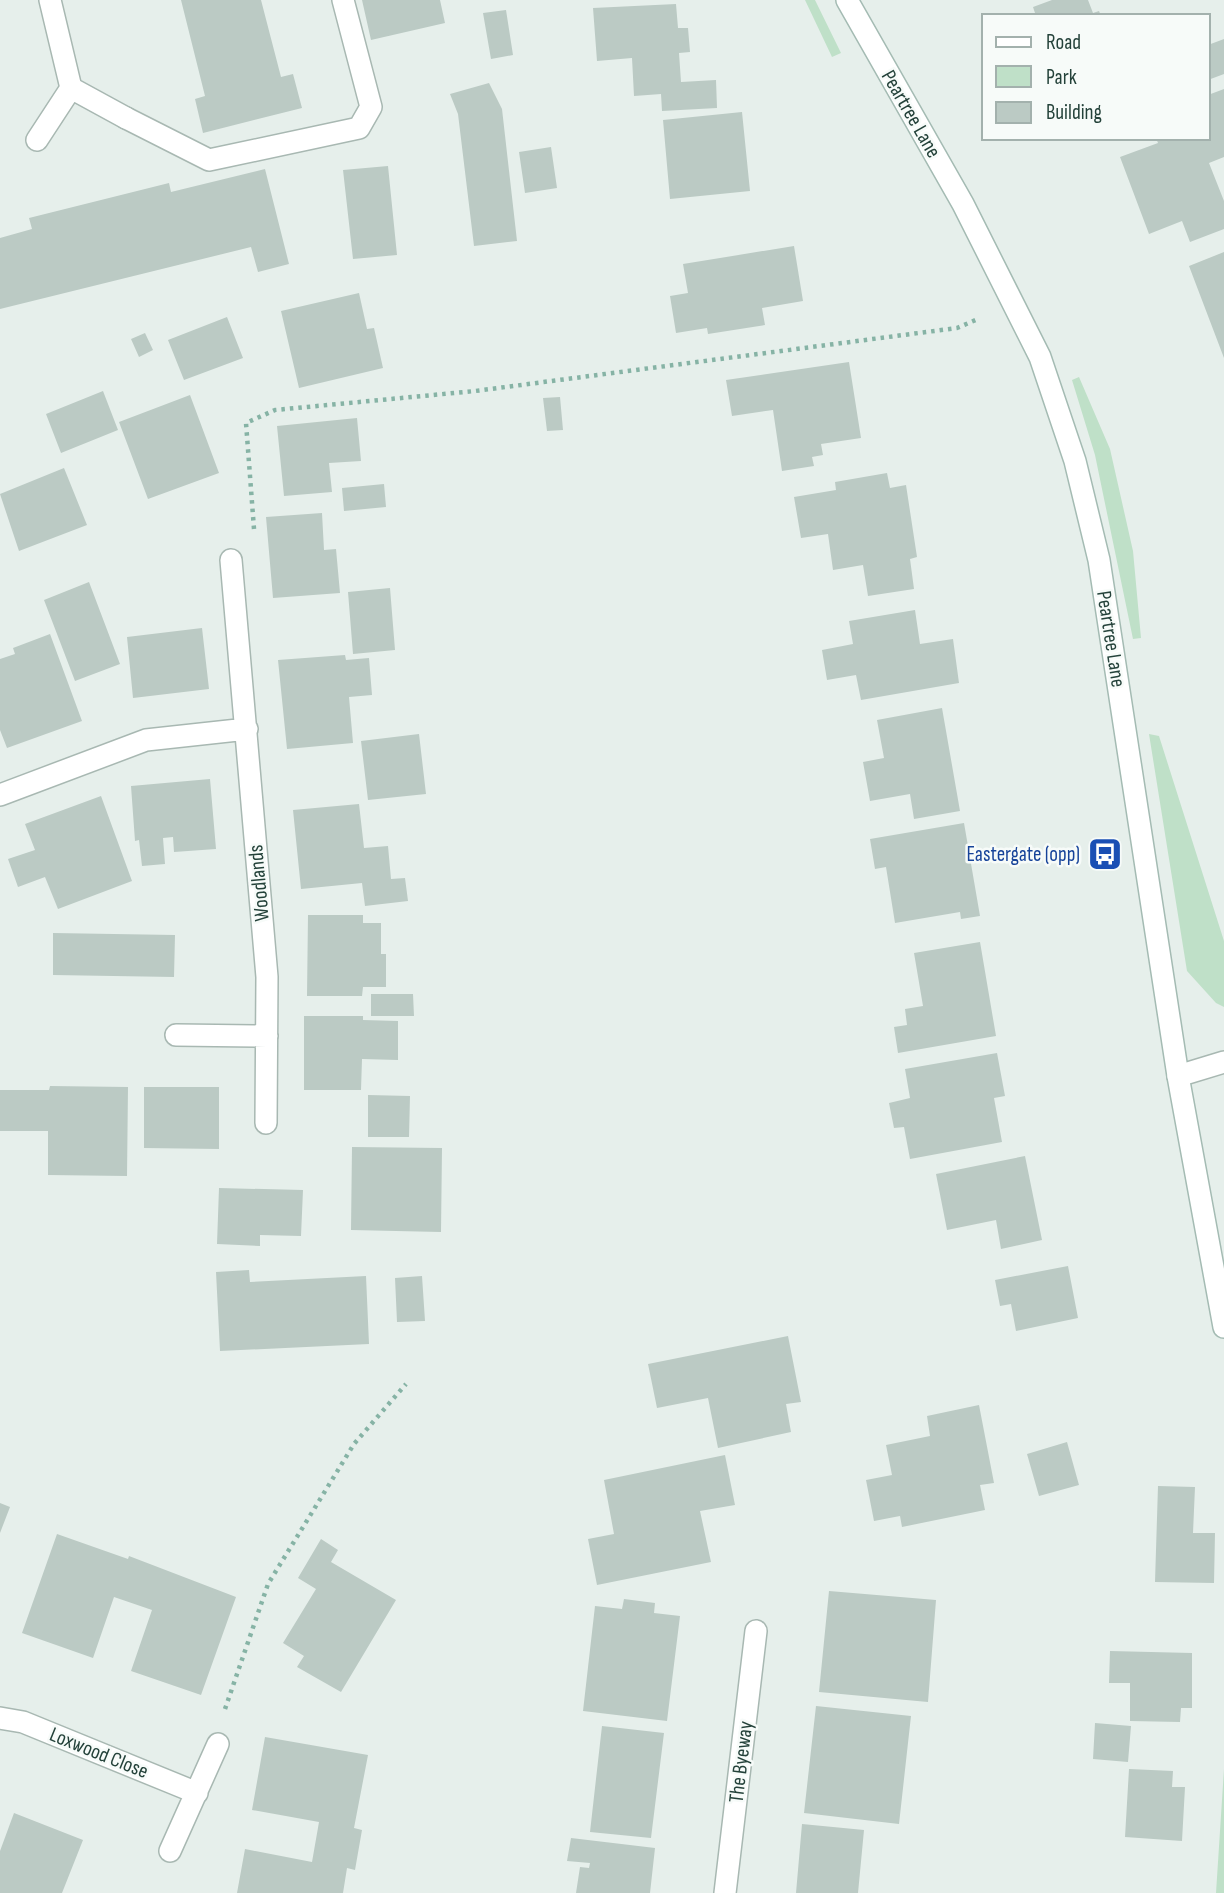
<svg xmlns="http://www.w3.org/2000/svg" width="1224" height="1893" font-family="'Sofia Sans Condensed',sans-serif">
  <rect width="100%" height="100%" fill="#e6efeb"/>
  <path fill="#bfe0c8" d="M805,0H815L841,53L832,57Z
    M1079,377L1110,449L1133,551L1141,638L1133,639L1095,455L1072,380Z
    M1149,734L1159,736L1224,941V1007L1216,1003L1187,971Z
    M1224,1769V1893H1216Z"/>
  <path fill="#bbcac4" d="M181,0H261L281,77L293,74L302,108L203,133L195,99L205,96Z
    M362,0H440L445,23L371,40Z
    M1052,0H1088L1093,13L1099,11L1101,16H1036L1033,7Z
    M676,4L678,28H688L690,52L679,53L681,82L716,80L717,108L662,111L661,94L634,96L632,58L597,61L593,8Z
    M506,10L513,55L491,59L483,13Z
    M1224,39V74L1208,80V45Z
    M489,83L502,109L517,241L474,246L458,114L450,94Z
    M1224,89V157L1209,163L1224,201V229L1190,242L1182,221L1149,234L1120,157L1158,143L1156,138H1208V95Z
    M742,112L750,191L670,199L663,120Z
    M551,147L557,188L525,193L519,152Z
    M388,166L397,255L353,259L343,170Z
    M265,169L289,264L258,272L251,247L0,309V238L32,229L29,218L169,183L171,192Z
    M794,246L803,301L762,308L765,325L708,334L707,328L676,333L670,296L688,293L683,264Z
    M1224,252V358L1189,266Z
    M359,293L367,329L374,328L383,368L299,388L281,311Z
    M227,317L243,358L184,380L168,340Z
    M145,333L153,350L139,357L131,339Z
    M849,362L861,438L821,444L823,455L812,457L814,466L782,471L773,410L732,416L726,380Z
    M103,391L118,430L61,453L46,414Z
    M190,395L219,473L148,499L119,422Z
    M560,397L563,430L547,431L543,398Z
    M357,418L361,461L329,463L332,492L284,496L277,426Z
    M64,468L87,525L19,551L0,494Z
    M887,473L890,488L906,485L917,557L910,559L914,589L868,596L863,565L833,570L828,534L801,538L794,497L836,490L835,482Z
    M384,484L386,507L344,511L342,488Z
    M322,513L324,550L336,549L340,593L273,598L266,517Z
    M89,582L120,664L75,681L44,600Z
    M390,588L395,650L353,654L348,592Z
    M915,610L920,644L953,639L959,683L861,700L856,675L827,680L822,650L853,644L849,621Z
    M202,628L209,689L133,698L127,637Z
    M50,634L82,721L7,748L0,730V659L15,654L13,648Z
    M345,655L346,660L369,658L372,695L349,697L353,743L287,749L278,660Z
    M942,708L960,811L914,819L910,794L870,801L863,762L884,758L877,720Z
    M419,734L426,794L368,800L361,741Z
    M210,779L216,849L174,852L173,837L163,838L165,864L142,866L139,840L135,841L131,786Z
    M101,796L132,881L58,909L45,877L18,887L8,859L35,850L25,824Z
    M359,804L364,848L388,846L391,879L405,878L408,901L365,906L362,883L301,889L293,810Z
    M964,823L980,916L961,919L960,912L895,923L886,867L875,869L870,839Z
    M308,915H363V923H381V954H386V987H363L362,996H307Z
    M53,933L175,935L174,977L53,975Z
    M980,942L996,1036L898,1053L894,1027L907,1025L905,1009L923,1006L914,953Z
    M371,994H413L414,1016H371Z
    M304,1016H363V1020L398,1021V1060L362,1059L361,1090H304Z
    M997,1053L1005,1096L994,1098L1002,1142L910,1159L904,1127L894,1128L889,1103L910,1098L905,1069Z
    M50,1086L128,1087L127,1176L48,1175V1131H0V1090H49Z
    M144,1087H219V1149L144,1148Z
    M368,1095L410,1096L409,1137H368Z
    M352,1147L442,1148L441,1232L351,1230Z
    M1025,1156L1042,1240L1001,1249L996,1220L947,1230L936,1174Z
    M219,1188L303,1190L301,1236L260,1235V1246L217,1244Z
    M1068,1266L1078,1318L1016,1331L1011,1304L1000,1306L995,1280Z
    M249,1270L250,1282L366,1276L369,1344L220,1351L216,1272Z
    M422,1276L425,1321L397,1322L395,1278Z
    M788,1336L801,1402L786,1404L791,1432L718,1448L708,1398L657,1408L648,1364Z
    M979,1405L994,1483L980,1485L985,1510L902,1527L900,1516L874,1521L866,1480L892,1475L886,1445L930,1436L927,1416Z
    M1067,1442L1079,1485L1039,1496L1027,1454Z
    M725,1455L735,1505L700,1511L711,1562L597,1585L588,1539L614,1534L604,1480Z
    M1158,1486L1195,1487L1193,1533H1215L1214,1583L1155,1582Z
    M0,1503L10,1507L0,1533Z
    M57,1534L128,1559L129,1556L236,1597L201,1695L131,1671L152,1610L114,1597L93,1658L22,1633Z
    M321,1539L338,1550L331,1562L396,1600L341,1692L297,1667L304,1656L283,1643L316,1589L298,1578Z
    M829,1591L936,1600L928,1702L819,1692Z
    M624,1599L655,1603L654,1613L680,1616L667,1721L583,1711L595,1606L622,1609Z
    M1110,1651L1192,1653V1708H1181L1180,1722L1130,1721V1683H1109Z
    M816,1706L911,1716L899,1824L804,1813Z
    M1095,1723L1131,1726L1128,1762L1093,1759Z
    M602,1726L664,1733L651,1838L590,1832Z
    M265,1737L368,1755L354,1828L362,1830L355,1870L347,1868L343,1893H237L245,1849L312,1862L319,1822L252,1810Z
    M1129,1769L1173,1771L1172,1787H1185L1182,1841L1125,1837Z
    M14,1813L83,1840L62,1893H0V1851Z
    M802,1824L864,1830L858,1893H796Z
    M571,1838L655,1848L650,1893H576L580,1867L589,1868L590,1863L567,1861Z"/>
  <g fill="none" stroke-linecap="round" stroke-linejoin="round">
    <g stroke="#a8b8b2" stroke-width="24">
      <path id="lane" d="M126,118L209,160L359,128L371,107L343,0"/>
    </g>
    <g stroke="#a8b8b2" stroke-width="24">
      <path id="street" d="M50,0L71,88
        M37,140L71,88L126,118
        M231,560L267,977L266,1123
        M0,795L146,740L247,729
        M176,1035L267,1036
        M1178,1076L1224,1062
        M0,1718L23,1722L197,1793
        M170,1851L218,1744
        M725,1893L756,1631"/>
    </g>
    <g stroke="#a4bbb3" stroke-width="24">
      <path id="secondary" d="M847,0L963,204L1040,357L1075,461L1099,560L1178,1076L1224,1327"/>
    </g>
    <path stroke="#86b3a5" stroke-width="4.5" stroke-dasharray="3.5 5" stroke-linecap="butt" d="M254,529L246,423L275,410L475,391L957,328L978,319
      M225,1709L268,1584L354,1444L406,1384"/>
    <use href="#lane" stroke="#fff" stroke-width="21"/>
    <use href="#street" stroke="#fff" stroke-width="21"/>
    <use href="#secondary" stroke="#fff" stroke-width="21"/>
  </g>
  <defs>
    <g id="bus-square" transform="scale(1.75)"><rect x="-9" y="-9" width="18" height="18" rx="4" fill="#1a4fb4" stroke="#f7fbf9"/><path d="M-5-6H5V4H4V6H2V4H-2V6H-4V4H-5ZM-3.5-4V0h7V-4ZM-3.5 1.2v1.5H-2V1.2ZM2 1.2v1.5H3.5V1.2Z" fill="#fff"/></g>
  </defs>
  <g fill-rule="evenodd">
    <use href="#bus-square" x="1105" y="854"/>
  </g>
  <g text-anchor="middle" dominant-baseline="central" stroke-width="5" stroke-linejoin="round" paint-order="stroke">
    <g font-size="21" fill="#24423a" stroke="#f7fbf9">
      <text transform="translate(911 114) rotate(60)">Peartree Lane</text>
      <text transform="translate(1111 639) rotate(81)">Peartree Lane</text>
      <text transform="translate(259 883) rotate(-95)">Woodlands</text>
      <text transform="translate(99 1753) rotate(22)">Loxwood Close</text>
      <text transform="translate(741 1762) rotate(-83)">The Byeway</text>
    </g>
    <g font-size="21" fill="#164399" stroke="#f7fbf9" text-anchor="end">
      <text x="1080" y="854">Eastergate (opp)</text>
    </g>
  </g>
  <rect x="982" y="14" width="228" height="126" fill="#f7fbf9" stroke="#a3b1ad" stroke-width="2"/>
  <rect x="996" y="37" width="35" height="10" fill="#ffffff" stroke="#a3b1ad" stroke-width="2"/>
  <text x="1046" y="49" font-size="21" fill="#24423a">Road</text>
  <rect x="996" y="66" width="35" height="21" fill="#bfe0c8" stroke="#a3b1ad" stroke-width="2"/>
  <text x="1046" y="84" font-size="21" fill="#24423a">Park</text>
  <rect x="996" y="102" width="35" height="21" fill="#bbcac4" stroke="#a3b1ad" stroke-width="2"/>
  <text x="1046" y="119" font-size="21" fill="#24423a">Building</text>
</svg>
